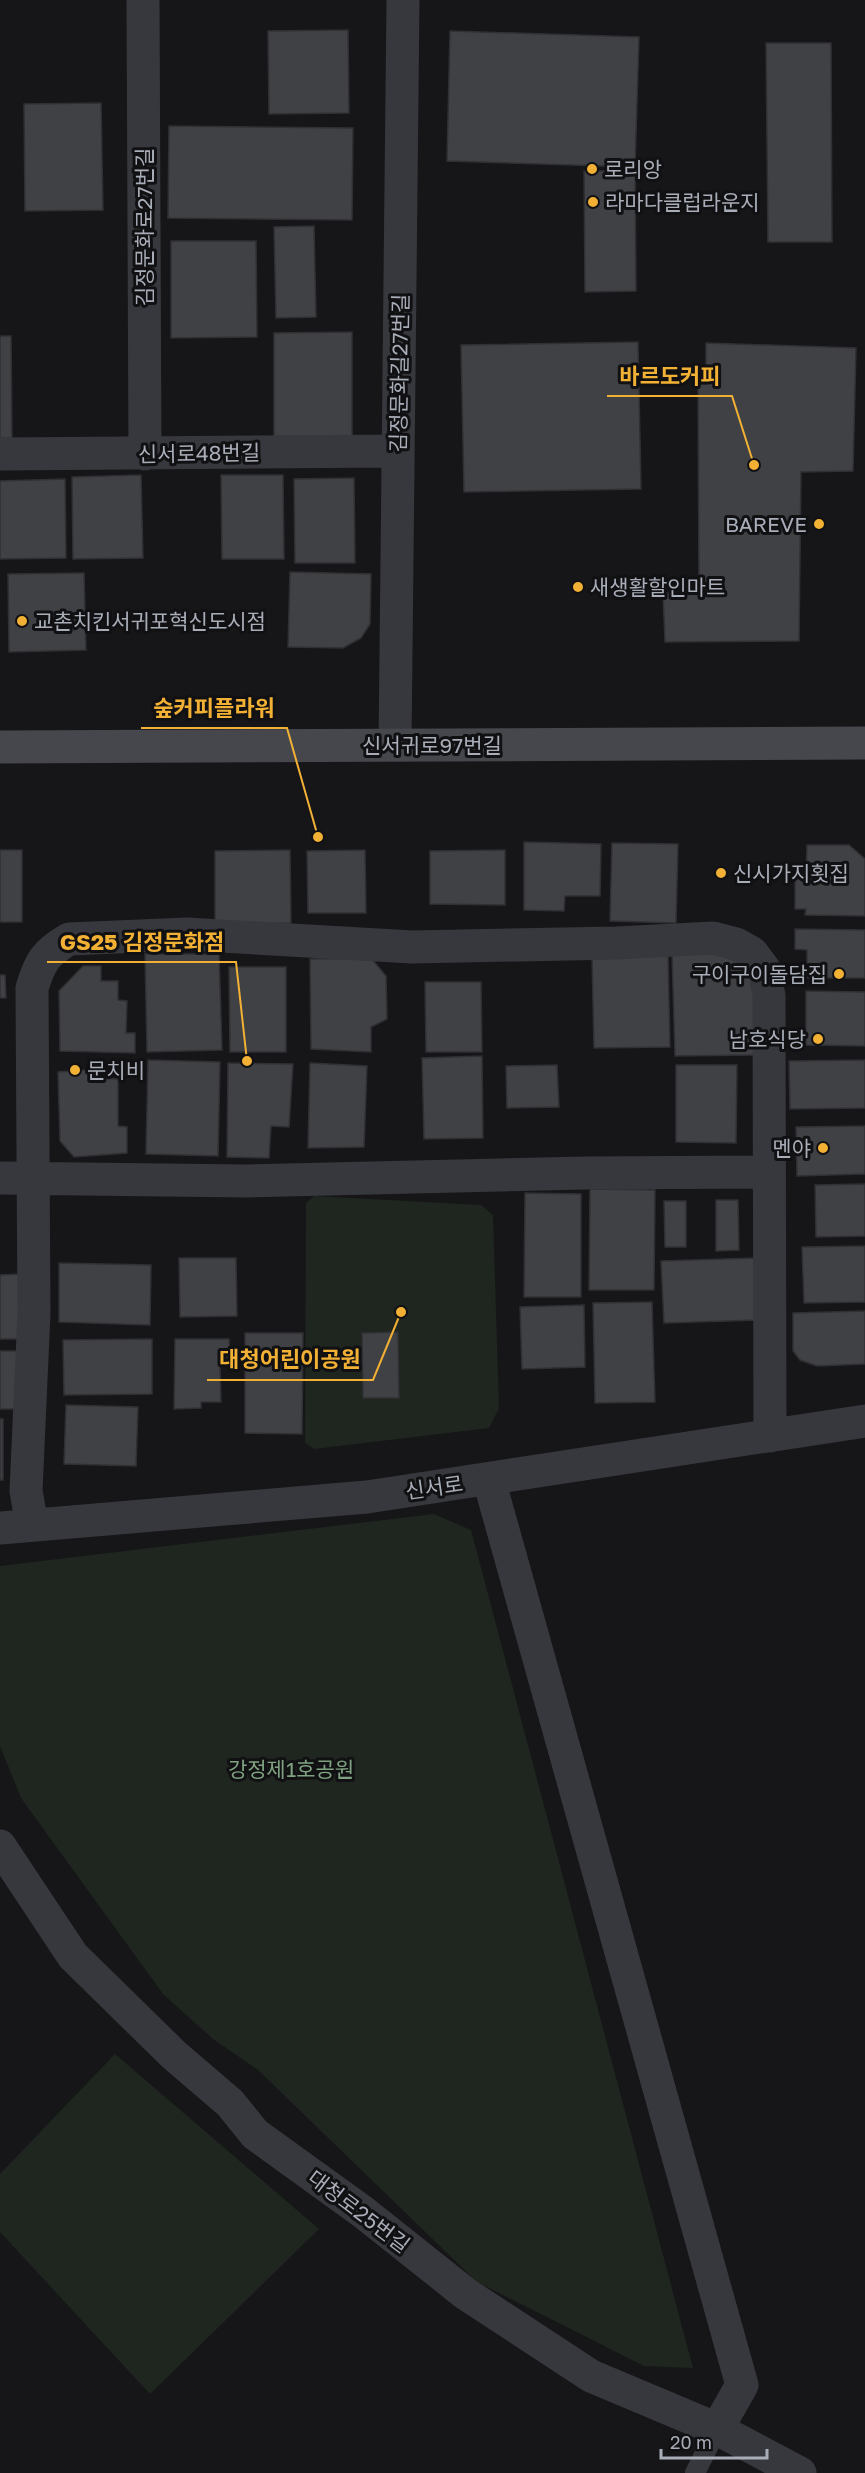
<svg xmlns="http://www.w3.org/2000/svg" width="865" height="2473" font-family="'Golos Text','Noto Sans KR',sans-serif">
  <rect width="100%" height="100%" fill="#161618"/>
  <path fill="#1e261f" d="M314,1196L481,1205L493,1215L499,1408L489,1428L314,1449L305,1443L306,1203Z
    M434,1514L471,1530L693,2368L644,2366L477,2282L258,2070L213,2039L163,1994L21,1798L0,1746V1566Z
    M115,2054L319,2229L150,2394L0,2232V2174Z"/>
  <path fill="#404145" stroke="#303034" stroke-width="1.5" d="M348,30L349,113L269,114L268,31Z
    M450,31L639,37L635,167L447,161Z
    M766,43H831L832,242H768Z
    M101,103L103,210L25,211L24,104Z
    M169,126L353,128L352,220L168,218Z
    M584,171H635L636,291L585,292Z
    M314,226L316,317L276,318L274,227Z
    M171,241H256L257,337L171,338Z
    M352,332V441H274V333Z
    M0,336H11L12,438H0Z
    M638,342L641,489L464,492L461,345Z
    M706,343L856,348L853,471L801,472L799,641L665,642L663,593H699L698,384H706Z
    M141,475L143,558L73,559L72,477Z
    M221,475H283L284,559H222Z
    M354,478L355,563H295L294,479Z
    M65,479L66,558L0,559V481Z
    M290,572L371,574L370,624L361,638L343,648L288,647Z
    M84,573L86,650L9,652L8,574Z
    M524,842L601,844L600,896H565L564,911L524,910Z
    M612,843L678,844L676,923L610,921Z
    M807,845H849L865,859V916L805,915L806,909H795V877L806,878Z
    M0,850H22V922H0Z
    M290,850L291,923L215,924V851Z
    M365,850L366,913H308L307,851Z
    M505,850V905L430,904V851Z
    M795,929L865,930V978H807V950L795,949Z
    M672,953L733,954L754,976V1055L675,1056Z
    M145,954H219L222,1050L147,1052Z
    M668,955L670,1047L594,1048L592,957Z
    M371,958L386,976L387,1019L371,1027V1052L311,1049L310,959Z
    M83,966H101V981H118V1000L127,1001L126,1033H135V1053L60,1051L59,991Z
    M229,967H286V1052H230Z
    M0,975H5L6,998H0Z
    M425,982H481L482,1052H426Z
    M806,991L865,992V1046L806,1045Z
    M482,1056L483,1138L424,1139L422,1058Z
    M148,1060L220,1062L218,1156L146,1154Z
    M865,1060V1108L790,1109L789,1061Z
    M228,1063L293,1064L289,1127L271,1126L269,1158L227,1157Z
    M310,1063L367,1066L364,1147L308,1148Z
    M557,1065L559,1107L507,1108L506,1066Z
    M676,1065H737L736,1143L676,1142Z
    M98,1069V1078L118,1079V1126L127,1127V1153L74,1157L60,1141L58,1072Z
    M865,1126V1174L797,1176L796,1127Z
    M865,1184V1236L816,1237L815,1185Z
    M590,1189L655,1190L654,1290H589Z
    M525,1193L581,1194V1297H524Z
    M716,1200H738L739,1250L716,1251Z
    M664,1201H686V1247H665Z
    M865,1246V1302L804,1303L802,1247Z
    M179,1258H236L237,1316L180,1317Z
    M757,1258L759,1320L664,1323L661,1261Z
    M59,1263L151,1265L150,1325L59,1322Z
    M22,1274L24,1339H0V1275Z
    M652,1302L655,1402L595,1403L593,1303Z
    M584,1305L585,1367L522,1369L520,1307Z
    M865,1311V1364L817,1366L800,1360L793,1351V1313Z
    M398,1332L399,1398H363L362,1333Z
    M245,1333H303L302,1434L245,1433Z
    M152,1339V1394L64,1395L63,1340Z
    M175,1339H229L230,1366H220L221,1402H201V1408L174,1409Z
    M0,1351H25V1409H0Z
    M66,1405L138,1407L136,1466L64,1464Z
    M0,1419H3V1480H0Z"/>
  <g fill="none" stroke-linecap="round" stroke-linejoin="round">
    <path stroke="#37383d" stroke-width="20" d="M695,2473L717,2429"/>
    <path stroke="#37383d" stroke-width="33" d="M143,0L145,454
      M0,454L398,451
      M395,745L403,0
      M0,1178L247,1181L585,1173L769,1172
      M489,1480L742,2385L717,2429
      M32,1525L26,1491L34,1313L32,988C40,962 45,953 69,939L187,934L412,947L617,943L713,938L736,944L752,953L764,969L769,996L770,1436
      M0,1528L367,1497L865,1421
      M0,1846L73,1956L174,2055L230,2103L255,2134L363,2212L466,2294L591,2376L717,2429L800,2473"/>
    <path stroke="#45474d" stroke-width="33" d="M0,747L865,743"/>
  </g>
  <g fill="#f2b134" stroke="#111113" stroke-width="2">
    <circle cx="592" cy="169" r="6"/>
    <circle cx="593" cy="202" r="6"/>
    <circle cx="819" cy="524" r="6"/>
    <circle cx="578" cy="587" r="6"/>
    <circle cx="22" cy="621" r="6"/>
    <circle cx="721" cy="873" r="6"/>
    <circle cx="839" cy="974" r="6"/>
    <circle cx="818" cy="1039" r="6"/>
    <circle cx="75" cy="1070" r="6"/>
    <circle cx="823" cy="1148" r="6"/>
  </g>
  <g text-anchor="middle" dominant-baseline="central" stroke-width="6" stroke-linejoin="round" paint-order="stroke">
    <g font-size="21" fill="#a8adb8" stroke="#111113" text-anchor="start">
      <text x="604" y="169">로리앙</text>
      <text x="605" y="202">라마다클럽라운지</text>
      <text x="807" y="524" text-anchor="end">BAREVE</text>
      <text x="590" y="587">새생활할인마트</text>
      <text x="34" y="621">교촌치킨서귀포혁신도시점</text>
      <text x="733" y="873">신시가지횟집</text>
      <text x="827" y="974" text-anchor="end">구이구이돌담집</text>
      <text x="806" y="1039" text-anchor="end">남호식당</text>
      <text x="87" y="1070">문치비</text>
      <text x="811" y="1148" text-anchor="end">멘야</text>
    </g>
    <g font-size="21" fill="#a8adb8" stroke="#111113">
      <text transform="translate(144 227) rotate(-90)">김정문화로27번길</text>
      <text transform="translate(399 373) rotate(-89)">김정문화길27번길</text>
      <text transform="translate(199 453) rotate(-1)">신서로48번길</text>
      <text x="432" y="745">신서귀로97번길</text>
      <text transform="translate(434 1487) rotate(-8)">신서로</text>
      <text transform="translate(359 2211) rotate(37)">대청로25번길</text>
    </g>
    <g font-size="21" fill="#7fa381" stroke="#111113">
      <text x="291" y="1769">강정제1호공원</text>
    </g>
  </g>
  <path fill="none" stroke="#f2b134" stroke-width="2" d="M754 465L732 396H607M318 837L287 728H141M247 1061L236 962H47M401 1312L373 1380H207"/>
  <g fill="#f2b134" stroke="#111113" stroke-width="2">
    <circle cx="754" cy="465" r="6"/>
    <circle cx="318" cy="837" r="6"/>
    <circle cx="247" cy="1061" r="6"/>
    <circle cx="401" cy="1312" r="6"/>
  </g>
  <g font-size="22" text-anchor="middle" font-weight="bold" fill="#f2b134" stroke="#111113" stroke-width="6" stroke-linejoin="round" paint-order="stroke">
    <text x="670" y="384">바르도커피</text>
    <text x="214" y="716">숲커피플라워</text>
    <text x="142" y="950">GS25 김정문화점</text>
    <text x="290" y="1367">대청어린이공원</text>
  </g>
  <path d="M661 2449v9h106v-9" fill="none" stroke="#a8adb8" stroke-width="3"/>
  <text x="670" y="2449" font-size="18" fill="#a8adb8" stroke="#111113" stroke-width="4.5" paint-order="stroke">20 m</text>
</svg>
